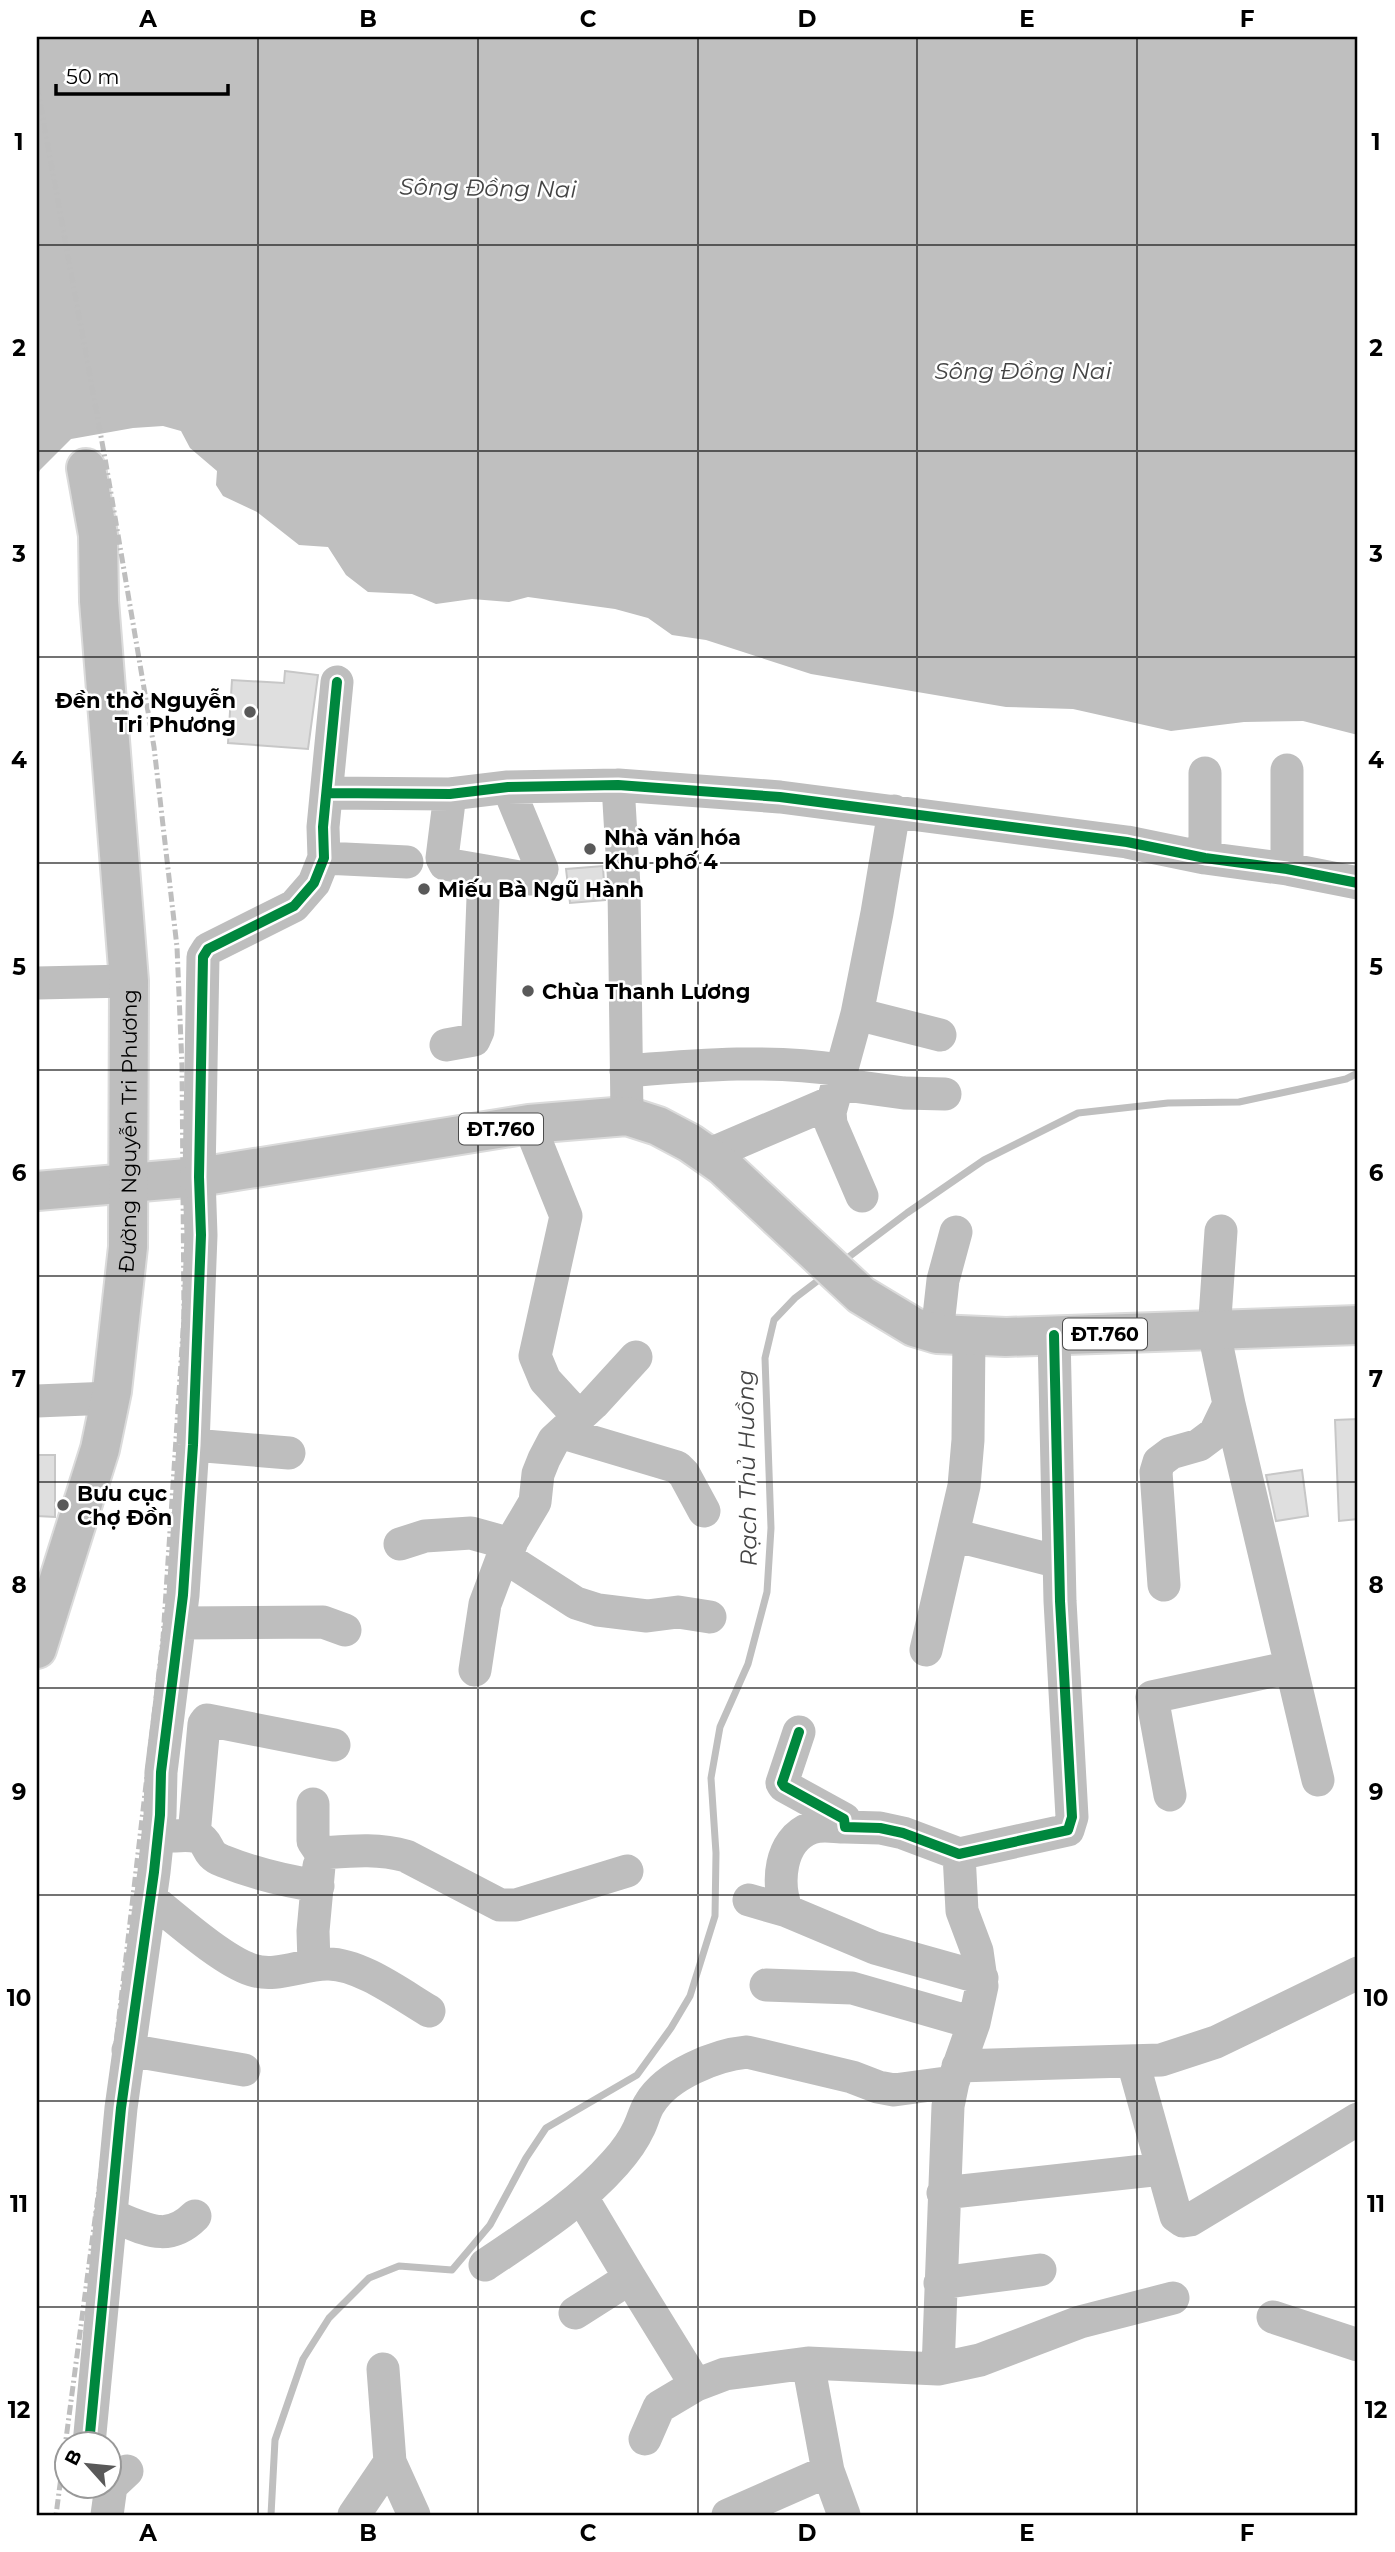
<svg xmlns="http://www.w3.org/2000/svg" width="1395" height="2552" font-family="Montserrat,sans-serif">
  <rect width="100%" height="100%" fill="#fff"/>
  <path fill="#bfbfbf" d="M37,37H1358V735L1303,721L1244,722L1171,731L1073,709L1006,707L811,674L706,640L672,635L648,618L615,609L528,597L509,602L472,599L436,604L412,594L368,592L346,575L328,547L299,545L257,512L223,496L216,485L217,471L190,448L181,431L163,426L133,428L71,439L40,470L37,476Z"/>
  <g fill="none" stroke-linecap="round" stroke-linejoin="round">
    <path stroke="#bfbfbf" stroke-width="7" d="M842,1262L907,1213L984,1160L1078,1113L1168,1103L1239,1102L1346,1079L1358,1073
      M271,2515L275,2440L303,2359L329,2318L369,2278L399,2266L452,2270L490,2225L526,2158L546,2128L637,2075L671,2028L690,1996L715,1916L716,1853L711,1778L720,1727L748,1664L767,1592L771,1528L765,1358L774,1320L795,1298L824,1276"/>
  </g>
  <path fill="#dfdfdf" stroke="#c7c7c7" stroke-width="2" d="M285,671L318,675L308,749L228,743L232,680L284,683Z
    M603,866L605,900L570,903L566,869Z
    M1358,1419V1519L1339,1521L1335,1420Z
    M37,1455H55V1517L37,1516Z
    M1302,1470L1308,1516L1276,1521L1266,1475Z"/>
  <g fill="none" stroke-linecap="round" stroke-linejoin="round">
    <g stroke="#dbdbdb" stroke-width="42">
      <g id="major">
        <path d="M37,1191L199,1177L529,1124L627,1116L658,1126L690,1143L723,1166L861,1295L914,1327L937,1334L1006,1337L1358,1325"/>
        <path id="s1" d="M37,1649L100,1449L112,1391L128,1247L129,981L99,601L98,535L86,468"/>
      </g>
    </g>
    <path stroke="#bebebe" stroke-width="33" d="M1287,770V869
      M1205,773V858
      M618,785L624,887L627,1116
      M327,793L450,794L508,787L618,785L780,797L1127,842L1205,858L1287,869L1358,883
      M450,794L442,858L445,864L531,879L537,876L542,869L508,787
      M324,858L407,862
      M37,983L129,981
      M857,1014L940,1035
      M446,1045L474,1040L478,1031L484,871
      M626,1071C700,1065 767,1059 841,1070
      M838,1084L904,1093L945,1094
      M529,1124L566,1216L535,1356L545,1380L579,1417
      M708,1155L832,1102
      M862,1196L831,1124L830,1112L857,1014L877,913L894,811
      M937,1334L943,1280L956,1232
      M37,1401L111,1398
      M1229,1404L1318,1780
      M563,1433L677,1467L684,1474L704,1511
      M193,1445L289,1453
      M953,1535L1059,1562
      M400,1544L425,1536L471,1533L511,1544
      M503,1556L576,1603L598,1610L647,1616L678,1612L710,1617
      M1164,1585L1156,1472L1159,1462L1171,1453L1199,1445L1215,1433L1229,1404L1214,1332L1221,1231
      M180,1623L323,1622L345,1630
      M926,1650L964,1486L968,1440L969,1335
      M475,1670L485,1604L503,1556L535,1502L538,1474L544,1459L554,1440L593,1404L636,1357
      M799,1732L782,1783L784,1786L844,1819L845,1827L880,1828L903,1833L959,1854L1068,1830L1072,1817L1060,1601L1054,1335
      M1170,1795L1152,1697L1291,1667
      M313,1804V1841L321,1853C350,1851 378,1848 406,1856L500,1905H516L627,1871
      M194,1835L204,1724L207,1720L334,1745
      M174,1836C219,1832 197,1852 223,1861C253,1873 285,1881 318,1886
      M150,1898C175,1918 223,1961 252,1970C276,1978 302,1964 327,1964C359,1963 402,1995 429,2011
      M749,1900L787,1911L875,1948L982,1978
      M787,1911C776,1884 779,1840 811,1828C822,1824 834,1827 845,1827
      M314,1964L313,1931L319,1866
      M766,1985L852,1988L974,2023
      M128,2050L244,2070
      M1133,2062L1176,2216L1183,2221L1190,2220L1358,2119
      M958,2066L1161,2060L1216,2042L1358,1973
      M943,2193L1162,2169
      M581,2196L630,2278
      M110,2215C143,2227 166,2245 195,2216
      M485,2265C531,2234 578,2205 615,2163C624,2153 634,2139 639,2128C643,2120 645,2110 650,2103C667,2075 715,2055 747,2052L852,2077L878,2087L894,2090L953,2082
      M940,2283L1040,2270
      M575,2313L630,2278L696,2385
      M1273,2317L1358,2345
      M808,2363L828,2471L844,2515
      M383,2369L390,2462L414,2515
      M938,2369L948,2106L953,2082L974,2023L982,1986L977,1951L962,1911L959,1854
      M645,2439L659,2407L696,2385L725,2374L808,2363L938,2369L980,2360L1080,2322L1173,2298
      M89,2444L121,2108L154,1872L160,1815L161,1772L183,1595L193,1445L201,1235L199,1177L203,957L208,949L294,906L314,883L324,858L323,827L337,682
      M107,2515L111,2486L127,2471
      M354,2515L390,2462
      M728,2515L828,2471"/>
    <use href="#major" stroke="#bebebe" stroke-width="38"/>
    <path stroke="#bebebe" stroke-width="5" stroke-dasharray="10 3.5 2 3.5" stroke-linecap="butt" d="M37,86L106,464L154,747L177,947L182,1066L184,1316L163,1638L100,2181L56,2515"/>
    <g stroke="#fff" stroke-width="15">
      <path id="cycleway" d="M327,793L450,794L508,787L618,785L780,797L1127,842L1205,858L1287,869L1358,883
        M799,1732L782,1783L784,1786L844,1819L845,1827L880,1828L903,1833L959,1854L1068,1830L1072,1817L1060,1601L1054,1335
        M89,2444L121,2108L154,1872L160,1815L161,1772L183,1595L193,1445L201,1235L199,1177L203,957L208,949L294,906L314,883L324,858L323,827L337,682"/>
    </g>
    <use href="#cycleway" stroke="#00873e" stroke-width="10"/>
  </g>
  <path fill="none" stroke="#000" stroke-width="2" stroke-opacity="0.55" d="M258,37V2515M478,37V2515M698,37V2515M917,37V2515M1137,37V2515M37,245H1358M37,451H1358M37,657H1358M37,863H1358M37,1070H1358M37,1276H1358M37,1482H1358M37,1688H1358M37,1895H1358M37,2101H1358M37,2307H1358"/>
  <g fill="#595959" stroke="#fff" stroke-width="2.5">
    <circle cx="250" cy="712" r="7"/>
    <circle cx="590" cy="849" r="7"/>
    <circle cx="424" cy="889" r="7"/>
    <circle cx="528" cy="991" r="7"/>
    <circle cx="63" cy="1505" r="7"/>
  </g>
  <g text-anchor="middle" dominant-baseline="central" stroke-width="5" stroke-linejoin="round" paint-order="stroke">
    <g fill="#fff" stroke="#4c4c4c" stroke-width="2">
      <rect x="459" y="1113.5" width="84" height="31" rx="5"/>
      <rect x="1063" y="1318.5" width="84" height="31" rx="5"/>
    </g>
    <g font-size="19" font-weight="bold" fill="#000">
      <text x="501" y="1129">ĐT.760</text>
      <text x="1105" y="1334">ĐT.760</text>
    </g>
    <g font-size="21" font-weight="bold" fill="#000" stroke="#fff" text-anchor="start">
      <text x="236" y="700" text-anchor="end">Đền thờ Nguyễn<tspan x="236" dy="24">Tri Phương</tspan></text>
      <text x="604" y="837">Nhà văn hóa<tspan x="604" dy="24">Khu phố 4</tspan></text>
      <text x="438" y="889">Miếu Bà Ngũ Hành</text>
      <text x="542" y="991">Chùa Thanh Lương</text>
      <text x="77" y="1493">Bưu cục<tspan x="77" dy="24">Chợ Đồn</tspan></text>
    </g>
    <g font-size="21" fill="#000" stroke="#fff">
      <text stroke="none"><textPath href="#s1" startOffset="530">Đường Nguyễn Tri Phương</textPath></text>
    </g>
    <g font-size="23" font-style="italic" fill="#444" stroke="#fff">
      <text transform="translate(488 188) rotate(1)">Sông Đồng Nai</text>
      <text x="1023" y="371">Sông Đồng Nai</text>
      <text transform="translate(747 1468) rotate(-91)">Rạch Thủ Huồng</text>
    </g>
  </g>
  <rect width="1395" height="2552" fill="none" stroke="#ffffff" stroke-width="77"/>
  <g transform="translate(88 2465) rotate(297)"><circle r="33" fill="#ffffff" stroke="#999999" stroke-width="2"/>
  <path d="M0-5L12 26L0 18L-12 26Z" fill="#595959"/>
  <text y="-10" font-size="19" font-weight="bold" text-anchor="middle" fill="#000000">B</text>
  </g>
  <path d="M56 84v10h172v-10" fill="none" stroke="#000000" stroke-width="3.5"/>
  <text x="66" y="84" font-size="21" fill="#000000" stroke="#ffffff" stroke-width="5" paint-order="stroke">50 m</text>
  <rect x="38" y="38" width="1318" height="2476" fill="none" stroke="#000" stroke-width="2.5"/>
  <g font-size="23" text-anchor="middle" font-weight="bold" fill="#000">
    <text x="148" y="27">A</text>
    <text x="368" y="27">B</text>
    <text x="588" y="27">C</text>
    <text x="807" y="27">D</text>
    <text x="1027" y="27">E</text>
    <text x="1247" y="27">F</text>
    <text x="19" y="150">1</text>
    <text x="1376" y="150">1</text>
    <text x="19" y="356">2</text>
    <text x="1376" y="356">2</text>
    <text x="19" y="562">3</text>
    <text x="1376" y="562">3</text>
    <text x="19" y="768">4</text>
    <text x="1376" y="768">4</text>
    <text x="19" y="975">5</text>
    <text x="1376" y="975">5</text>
    <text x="19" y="1181">6</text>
    <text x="1376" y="1181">6</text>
    <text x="19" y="1387">7</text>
    <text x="1376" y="1387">7</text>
    <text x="19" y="1593">8</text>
    <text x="1376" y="1593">8</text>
    <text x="19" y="1800">9</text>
    <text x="1376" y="1800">9</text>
    <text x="19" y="2006">10</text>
    <text x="1376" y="2006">10</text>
    <text x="19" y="2212">11</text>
    <text x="1376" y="2212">11</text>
    <text x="19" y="2418">12</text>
    <text x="1376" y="2418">12</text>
    <text x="148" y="2541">A</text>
    <text x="368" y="2541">B</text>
    <text x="588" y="2541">C</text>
    <text x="807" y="2541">D</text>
    <text x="1027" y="2541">E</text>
    <text x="1247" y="2541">F</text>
  </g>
</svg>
